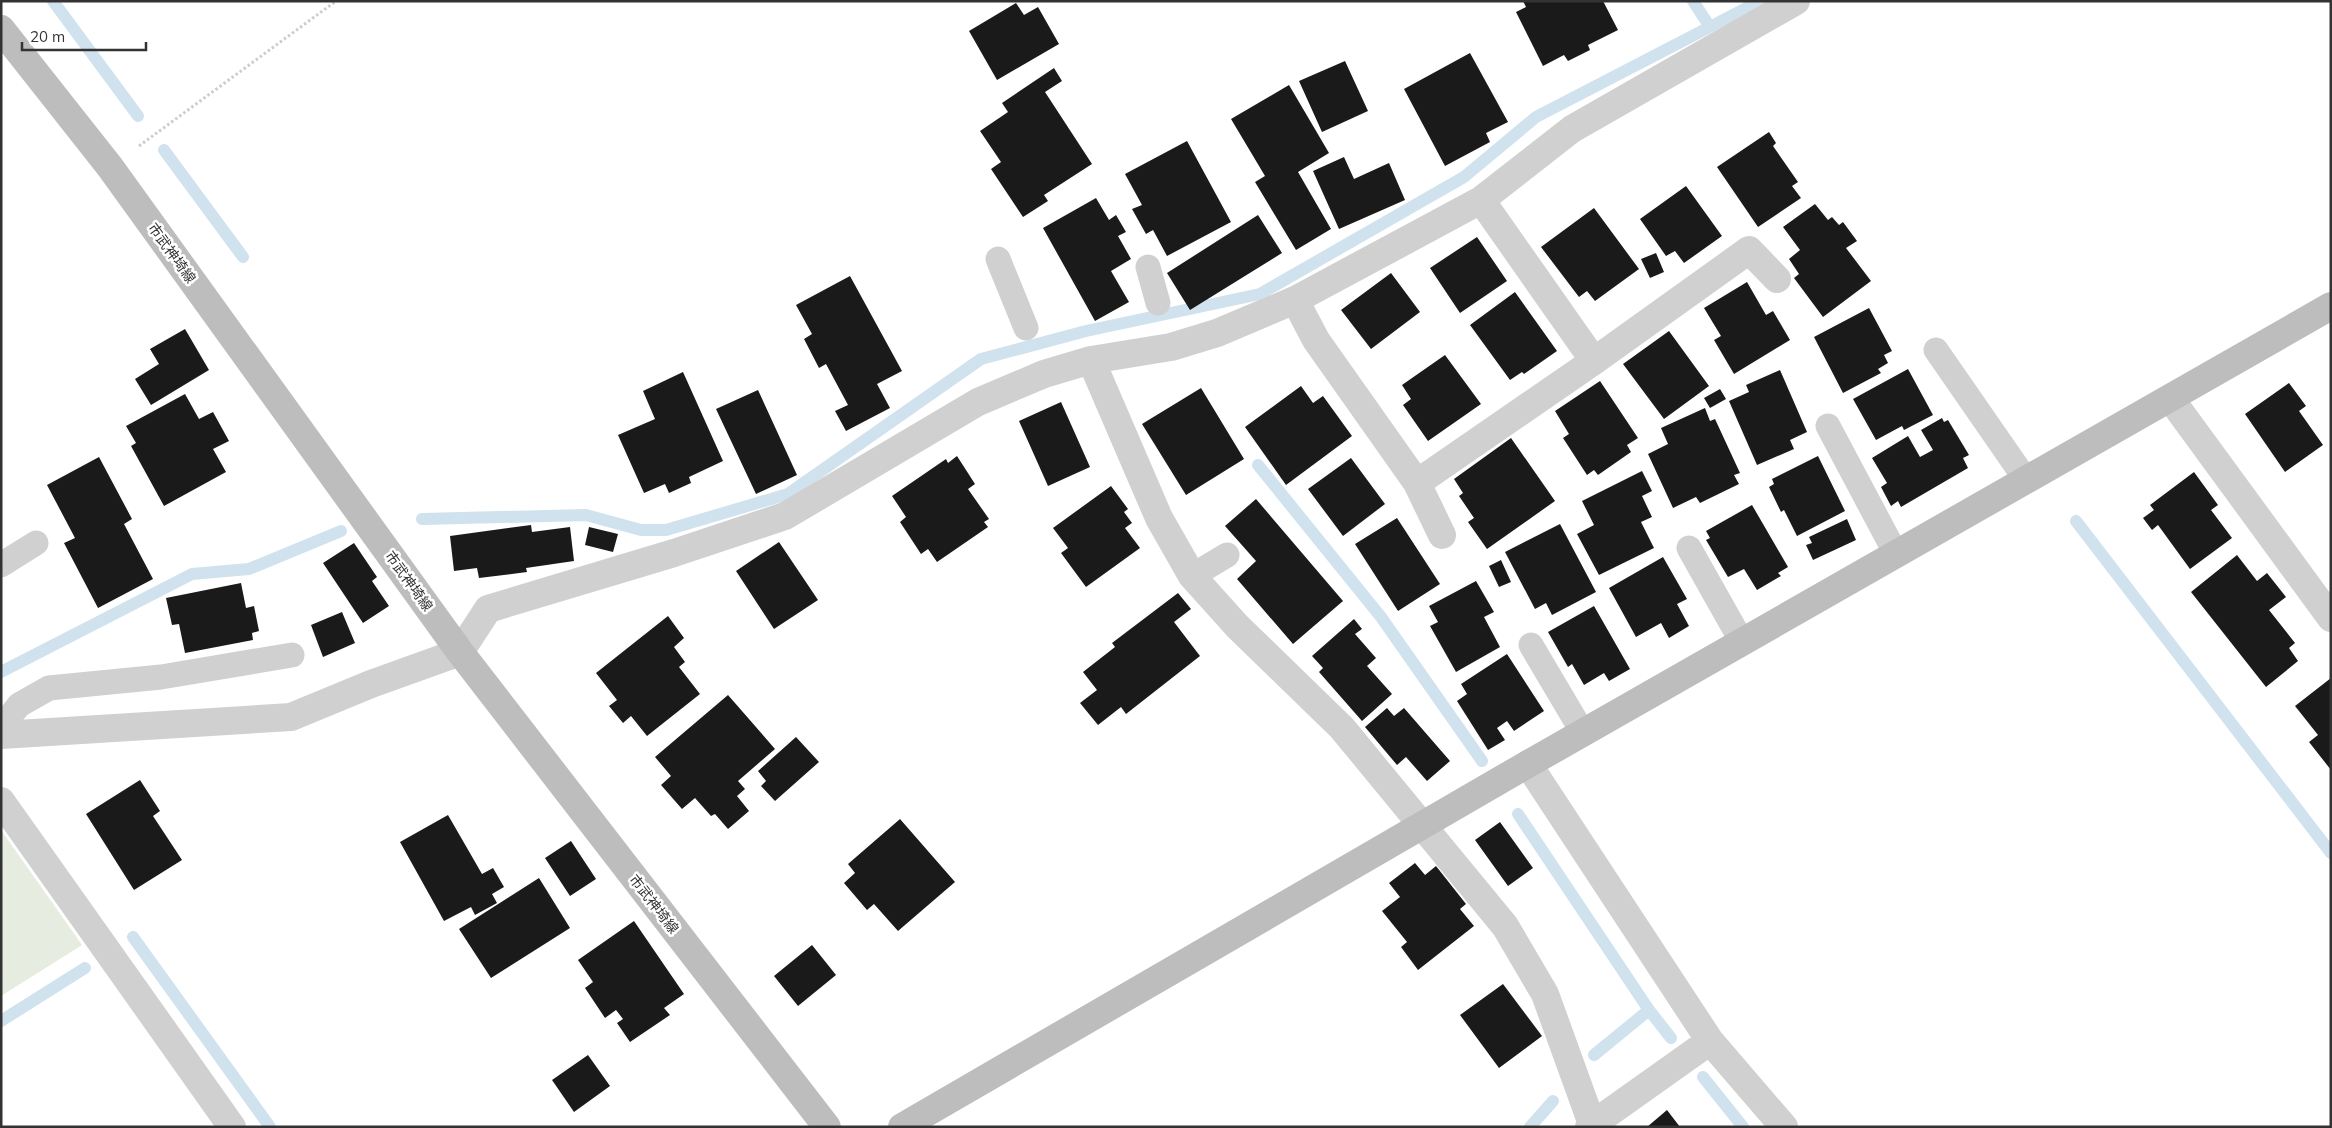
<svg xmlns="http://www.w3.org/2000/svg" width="2332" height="1128" font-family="Mulish,'Noto Sans JP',sans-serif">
  <rect width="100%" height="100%" fill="#fff"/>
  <path fill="#e6ecdf" d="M1,830L82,945L1,996Z"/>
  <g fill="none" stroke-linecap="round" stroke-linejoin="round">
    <path stroke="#cfe2ee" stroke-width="12" d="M53,1L138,116
      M1693,1L1710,27
      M164,150L243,257
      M1258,465L1381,617L1482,761
      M422,519L586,515L641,530H666L788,494L981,359L1086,331L1260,294L1464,177L1536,117L1760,1
      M2076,521L2331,853
      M1,672L192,574L249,569L341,531
      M1518,814L1649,1010L1594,1055
      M133,937L270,1127
      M1649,1010L1671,1038
      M1,1021L85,968
      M1703,1077L1743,1127
      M1530,1127L1553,1101"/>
  </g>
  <path fill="#1a1a1a" d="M1523,1H1603L1618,30L1588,45L1590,50L1568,61L1564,55L1543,66L1516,12L1526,7Z
    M1016,3L1024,15L1038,7L1059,44L997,80L969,31Z
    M1470,53L1508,122L1486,133L1490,142L1445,166L1404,89Z
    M1345,61L1368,111L1322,132L1299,81Z
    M1054,68L1062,81L1045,92L1092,164L1044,195L1048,201L1023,217L991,169L1001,162L980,131L1008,112L1002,103Z
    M1289,85L1329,153L1298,172L1331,229L1296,250L1255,182L1265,176L1231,119Z
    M1769,132L1776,143L1773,146L1798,182L1792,186L1801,198L1758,227L1717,167Z
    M1187,141L1231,222L1167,256L1153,230L1146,234L1132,209L1142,205L1125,174Z
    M1344,157L1354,179L1389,163L1405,200L1339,229L1313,171Z
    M1686,186L1722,236L1684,263L1675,251L1666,256L1640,219Z
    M1096,198L1109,220L1116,215L1126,232L1118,236L1131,259L1111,271L1129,302L1095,321L1043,228Z
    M1815,204L1828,220L1832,217L1839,225L1843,222L1857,241L1846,248L1871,281L1823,317L1794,278L1799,274L1789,259L1800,250L1783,227Z
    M1594,208L1639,269L1595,301L1587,291L1579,297L1541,247Z
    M1258,215L1282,253L1190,310L1167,273Z
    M1477,237L1507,281L1460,313L1430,268Z
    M1656,253L1664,272L1650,278L1641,259Z
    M1391,273L1420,312L1371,349L1341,310Z
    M850,276L902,371L877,384L890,408L846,431L835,411L848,405L826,364L819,368L804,339L812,334L796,305Z
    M1747,282L1766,315L1773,311L1790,340L1734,374L1714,340L1721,336L1704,308Z
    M1515,292L1557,351L1524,374L1522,372L1510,380L1470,325Z
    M1869,308L1892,351L1884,355L1888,363L1878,369L1881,373L1843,393L1814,337Z
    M185,329L209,370L151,405L135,379L159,364L150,349Z
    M1669,331L1709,386L1664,419L1623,364Z
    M1445,355L1481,404L1428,441L1403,405L1411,399L1402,385Z
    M1908,369L1933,415L1904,430L1902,426L1876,440L1853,399Z
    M1780,370L1807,432L1790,440L1794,449L1757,465L1729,401L1749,392L1746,385Z
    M683,372L723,461L689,477L691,483L669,493L665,484L644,493L618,435L655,419L643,391Z
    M1600,381L1638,438L1627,445L1631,452L1598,475L1594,470L1587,475L1563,438L1569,434L1555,411Z
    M2289,383L2306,406L2299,411L2323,445L2285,472L2245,414Z
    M1301,386L1313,403L1323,396L1352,436L1286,485L1245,427Z
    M1201,388L1244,459L1186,495L1142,424Z
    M1720,389L1726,399L1710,408L1704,398Z
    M758,390L797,475L756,494L716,409Z
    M185,394L199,419L213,412L229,441L213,449L226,472L164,506L131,446L136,443L126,426Z
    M1061,402L1090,467L1048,486L1019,421Z
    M1705,408L1710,421L1715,419L1740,473L1734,475L1739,484L1700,503L1696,497L1673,508L1648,454L1668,444L1661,428Z
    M1942,418L1944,422L1948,420L1969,455L1963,458L1968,468L1901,507L1898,501L1891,506L1881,487L1887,483L1872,458L1908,436L1920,457L1933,450L1921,430Z
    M1511,438L1555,501L1487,549L1468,522L1474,518L1459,496L1463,493L1454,479Z
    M957,456L975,484L968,489L989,519L984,522L988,527L937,562L928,549L921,554L900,522L906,517L892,496L946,459L948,463Z
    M1818,456L1845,511L1797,536L1784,510L1781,512L1769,487L1774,484L1772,479Z
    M99,457L132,519L124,524L153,579L98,608L64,543L75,538L47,485Z
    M1351,458L1385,504L1343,536L1308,489Z
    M1642,471L1652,491L1642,496L1652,517L1641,522L1654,548L1599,575L1577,534L1594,525L1582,501Z
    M2194,472L2218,505L2211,510L2232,538L2190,569L2158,525L2152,530L2143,518L2154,510L2150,505Z
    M1111,486L1128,509L1124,512L1132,523L1125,528L1140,548L1086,587L1061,553L1068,548L1053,528Z
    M1256,499L1343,601L1293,644L1237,579L1256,561L1225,526Z
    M1752,505L1788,567L1778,573L1781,576L1757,590L1744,569L1728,577L1706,540L1710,538L1706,531Z
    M1397,518L1440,584L1398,611L1355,544Z
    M1847,519L1856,540L1813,560L1806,545L1812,543L1809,537Z
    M1560,524L1596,592L1552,615L1546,603L1535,609L1505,552Z
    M531,525L532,532L570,527L574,561L526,568L527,572L479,578L477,568L454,571L450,536Z
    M589,527L618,534L613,552L585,545Z
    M779,542L818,600L774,629L736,571Z
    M354,543L377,577L372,581L389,606L363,623L323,563Z
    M2237,555L2257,581L2267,573L2286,597L2269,610L2295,643L2289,648L2298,661L2266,687L2191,592Z
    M1663,557L1687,599L1677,604L1689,626L1669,638L1661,623L1636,637L1609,588Z
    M1501,560L1511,582L1499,587L1489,566Z
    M1476,581L1494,612L1484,617L1500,647L1456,672L1430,626L1438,622L1429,606Z
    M241,583L246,608L254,606L259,631L252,633L253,640L185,653L179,624L172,625L166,598Z
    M1178,593L1191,609L1174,622L1200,656L1126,714L1121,707L1098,725L1080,703L1097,690L1083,672L1115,647L1112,643Z
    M1594,606L1630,669L1609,681L1604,673L1584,685L1572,664L1568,667L1548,632Z
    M342,612L355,643L323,657L311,625Z
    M668,616L684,638L674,647L685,662L679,667L700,694L647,736L631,716L623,723L609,706L617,700L596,673Z
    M1354,619L1362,629L1355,634L1376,658L1367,666L1392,694L1362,721L1319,672L1323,668L1312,656Z
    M1507,654L1544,711L1514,731L1507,721L1497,728L1505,740L1488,750L1457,701L1467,694L1461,684Z
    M2331,678V770L2309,742L2318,735L2295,706Z
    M728,695L775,749L738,781L745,789L737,796L749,811L728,829L715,814L711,816L695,798L682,809L661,785L671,776L655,757Z
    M1387,708L1394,716L1404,708L1450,761L1427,781L1406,757L1397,765L1365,727Z
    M796,737L819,762L775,801L761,786L766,781L758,771Z
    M140,780L160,811L153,816L182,860L134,890L86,814Z
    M448,815L482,874L493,868L504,887L492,894L497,903L475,915L471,907L444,921L400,842Z
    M900,819L955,882L898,931L874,904L867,910L844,883L855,873L848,864Z
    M1500,822L1533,868L1508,886L1475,840Z
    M571,841L596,879L570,896L545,858Z
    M1415,863L1425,875L1436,866L1466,904L1460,909L1474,926L1418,970L1401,947L1407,942L1382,911L1400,897L1389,883Z
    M539,878L570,928L491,978L459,929Z
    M634,921L684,994L664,1008L670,1015L630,1042L617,1023L623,1019L616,1010L605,1018L585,988L593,982L578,960Z
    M812,945L836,975L798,1006L774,976Z
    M1503,984L1542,1036L1499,1068L1460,1015Z
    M588,1055L610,1086L574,1112L552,1080Z
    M1667,1110L1680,1127H1647Z"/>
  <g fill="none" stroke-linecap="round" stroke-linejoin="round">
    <path stroke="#cdcdcd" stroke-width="3" stroke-dasharray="2.5 2.5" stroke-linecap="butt" d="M139,146L336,1"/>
    <path stroke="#d0d0d0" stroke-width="25" d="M998,259L1026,328
      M1148,267L1158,303
      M1936,350L2026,480
      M1828,426L1896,554
      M1689,548L1742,642
      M1,565L36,543
      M1192,576L1227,555
      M1531,645L1583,733
      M1,728L19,705L49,688L161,677L292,655"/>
    <path stroke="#d0d0d0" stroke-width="28" d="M1481,200L1594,361
      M1295,300L1316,340L1417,483L1594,361L1749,250L1777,279
      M1091,360L1159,518L1192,576L1237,626L1342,728L1505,926L1545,994L1592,1124
      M2170,398L2331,618
      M1417,483L1442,535
      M1,735L291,717L371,684L460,652L488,609L674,553L785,516L978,402L1044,374L1091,360L1171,347L1217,333L1295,300L1481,200L1572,129L1796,1
      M1528,764L1710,1041L1784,1127
      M1,801L232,1127
      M1589,1127L1710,1041"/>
    <path stroke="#bdbdbd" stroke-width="28" d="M1,29L110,167L460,652L827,1127
      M902,1127L1528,764L2331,306"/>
  </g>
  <g text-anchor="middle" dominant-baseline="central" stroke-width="5" stroke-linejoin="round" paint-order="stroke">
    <g font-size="14" fill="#333" stroke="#fff">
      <text transform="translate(172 253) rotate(54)">市武神埼線</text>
      <text transform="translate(409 581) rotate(54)">市武神埼線</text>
      <text transform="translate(654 904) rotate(52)">市武神埼線</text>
    </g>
  </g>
  <rect width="2332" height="1128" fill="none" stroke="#333333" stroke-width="5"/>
  <path d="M22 42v8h124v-8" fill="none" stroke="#333333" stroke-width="2.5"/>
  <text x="30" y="42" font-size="15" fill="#333333" stroke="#ffffff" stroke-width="4" paint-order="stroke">20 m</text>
</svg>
